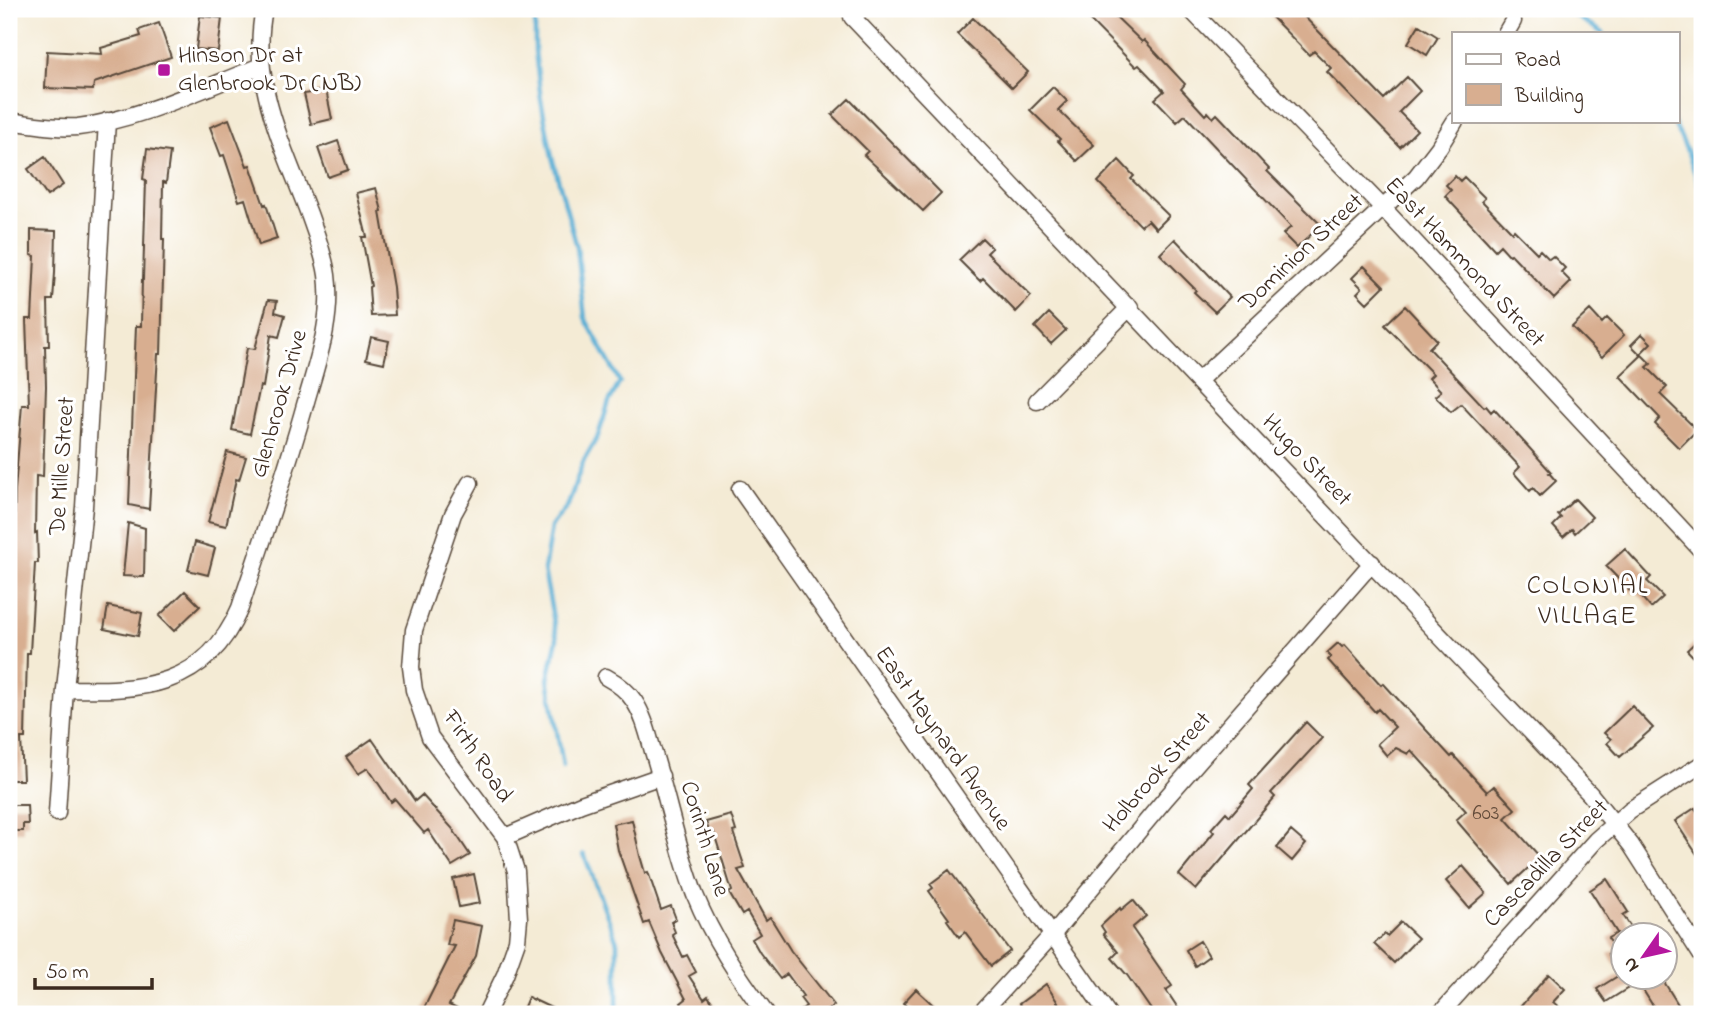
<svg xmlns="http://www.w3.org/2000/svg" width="1711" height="1023" font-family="'Indie Flower',sans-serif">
  <rect width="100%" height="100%" fill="#fff"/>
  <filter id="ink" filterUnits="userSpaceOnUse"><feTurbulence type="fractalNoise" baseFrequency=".0143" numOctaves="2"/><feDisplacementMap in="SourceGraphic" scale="14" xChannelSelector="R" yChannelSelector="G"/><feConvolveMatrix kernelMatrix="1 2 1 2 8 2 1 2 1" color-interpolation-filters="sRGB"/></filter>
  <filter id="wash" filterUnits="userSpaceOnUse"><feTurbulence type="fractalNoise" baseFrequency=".00686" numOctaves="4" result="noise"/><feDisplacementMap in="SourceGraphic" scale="28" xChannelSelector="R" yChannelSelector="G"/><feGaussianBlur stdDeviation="1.57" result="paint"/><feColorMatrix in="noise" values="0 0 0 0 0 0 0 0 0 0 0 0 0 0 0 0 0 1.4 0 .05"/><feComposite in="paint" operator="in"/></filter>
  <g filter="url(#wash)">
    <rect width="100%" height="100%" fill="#f4ebd5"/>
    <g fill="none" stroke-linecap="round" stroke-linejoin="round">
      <path stroke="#58aed4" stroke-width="4.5" d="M535,9V51L541,100L552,157L577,247L585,318L620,382L609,402L598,436L583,462L568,505L551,527L544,570L557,639L548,679L563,766
        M1565,9L1603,33
        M1673,121L1688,153L1702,193
        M584,854L617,942V1014"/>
    </g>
    <g id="blocks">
      <path fill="#d8ae90" d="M1079,9H1108L1142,42L1144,40L1185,84L1181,89L1205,115L1208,112L1213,118L1217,114L1269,169L1267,171L1321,225L1297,248L1283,234L1291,227L1185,115L1177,122L1155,99L1164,91L1139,65L1136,67Z
        M1264,9H1297L1384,99L1407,77L1420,91L1399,112L1417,130L1400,147L1327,72L1331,68L1314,51L1309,55Z
        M200,16L222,18L218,51L196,49Z
        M973,18L1028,72L1012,88L957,34Z
        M159,23L171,57L94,83L93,90L45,88L47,51L102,54L101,48L141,36L139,30Z
        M1419,25L1438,37L1427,55L1408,43Z
        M1053,87L1067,101L1058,110L1094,145L1077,161L1058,141L1060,139L1030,110Z
        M326,90L332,119L311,124L304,94Z
        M849,99L941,193L923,211L864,155L868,151L832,115Z
        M229,119L247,166L250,165L264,205L266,204L277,239L259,245L245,199L239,201L224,155L221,156L210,127Z
        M338,141L348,170L328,177L318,148Z
        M147,149L170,152L166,183L163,182L162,239H164L161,354H158L149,509L129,505L136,326H141L142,280H143L146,180L143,179Z
        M45,157L63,185L47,196L28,169Z
        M1119,160L1134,176L1131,179L1169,216L1156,229L1148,220L1141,226L1098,182Z
        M1455,176L1460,181L1464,177L1485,198L1482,201L1512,232L1514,230L1537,253L1540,250L1549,259L1553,256L1565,268L1561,272L1571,282L1554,299L1511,254L1509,255L1500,245L1495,250L1445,196L1451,190L1446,185Z
        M376,188L382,211L380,212L393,287L395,315L371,316L369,287L371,286L362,237H367L356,193Z
        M31,230L56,231L55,273L53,300H48L49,346H45L46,386L43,477L36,476L35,533L37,532L38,563H35L30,653H27L25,738H21L23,780H9V624L11,578H14L12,533H14L15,490L22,405H29L26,319H32L35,256L31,255Z
        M982,238L992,248L987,253L1031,296L1016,312L983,278L980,281L959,260Z
        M1175,239L1230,297L1215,312L1194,292L1196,290L1160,254Z
        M1364,266L1384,286L1367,303L1357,293L1362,288L1352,278Z
        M268,300L277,301L275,312L285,315L279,337L271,335L263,387L260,386L250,434L232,430L247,348L255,349Z
        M1405,306L1437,340L1429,348L1484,407L1486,406L1491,412L1494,409L1551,472L1549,473L1556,481L1540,496L1533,488L1530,491L1514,473L1520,467L1461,404L1451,412L1435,396L1441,391L1429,378L1433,374L1385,325Z
        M1590,310L1602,323L1607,318L1624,335L1602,357L1572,327Z
        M1049,313L1066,330L1051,344L1035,327Z
        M1642,334L1651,343L1640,354L1631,345Z
        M371,337L389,341L384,363L366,359Z
        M1642,355L1651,364L1647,367L1667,387L1660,394L1697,430L1679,448L1655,424L1660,418L1620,376Z
        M227,452L246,457L239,480L236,479L226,526L208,522Z
        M1575,499L1592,517L1575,533L1572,529L1563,537L1553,526L1561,518L1558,515Z
        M128,523L145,528L144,577L123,576Z
        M195,542L215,548L208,575L188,570Z
        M1625,549L1651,577L1647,581L1663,597L1651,608L1636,591L1633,594L1606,566Z
        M185,591L200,606L174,631L159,616Z
        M108,606L142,613L138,636L104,629Z
        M1702,636V666L1687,650Z
        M1338,643L1342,647L1345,645L1381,685L1383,683L1451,757L1453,755L1487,792L1494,786L1515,809L1505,818L1540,857L1511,884L1456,820L1466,811L1411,750L1408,754L1396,748L1387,756L1377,744L1395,727L1378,709L1375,712L1328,660L1331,657L1327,653Z
        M1632,706L1653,728L1620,757L1607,743L1611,739L1604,733Z
        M1306,722L1322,738L1271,793L1275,797L1196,890L1179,875L1214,832L1211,829L1226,812L1230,816L1253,789L1249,785Z
        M372,739L415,801L422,795L452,828L470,855L452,866L428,830L424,833L395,799L391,802L368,768L358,774L346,757Z
        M9,805H27L28,824H23V831H9Z
        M1695,808L1702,819V862L1675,821Z
        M731,815L736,831L733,832L745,868L738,870L766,920L770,917L791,951L834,1005L822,1014H796L806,1006L800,998L803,996L787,974L780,979L760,953L752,939L760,934L747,912L742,915L729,893L732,891L714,833L710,834L706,822Z
        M632,820L640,856L645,873L648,872L661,910L671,906L676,919L671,922L675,932L672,934L683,957L687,955L696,972L689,976L704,999L708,996L717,1009L710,1014H688L681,1003L686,999L662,953L649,922L644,924L618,850L613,824Z
        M1291,831L1306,844L1292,861L1277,848Z
        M1463,866L1486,893L1469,908L1446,881Z
        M949,870L1010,951L991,966L965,932L959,937L947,920L949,919L929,891L933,888L930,884Z
        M474,874L480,903L459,907L453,879Z
        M1607,879L1628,912L1623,915L1636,935H1623V977H1661L1684,1014H1658L1638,982L1606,1002L1597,989L1621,974L1608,954L1616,950L1608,938L1617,933L1590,890Z
        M1133,900L1146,916L1132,928L1172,986L1166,990L1182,1014H1154L1127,975L1112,958L1118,952L1103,934L1105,932L1101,926L1120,908L1121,910Z
        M453,920L482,926L476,956L449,1005L467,1014H421L455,946L447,945Z
        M1401,922L1418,938L1394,963L1374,944L1385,934L1387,936Z
        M1200,941L1209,956L1195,966L1186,950Z
        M1549,974L1565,989L1553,1002L1567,1014H1514Z
        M1046,984L1065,1014H1026L1019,1004Z
        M916,989L943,1014H915L903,1003Z
        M528,997L564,1014H521Z"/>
    </g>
  </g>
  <g filter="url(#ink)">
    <use href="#blocks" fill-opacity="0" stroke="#574739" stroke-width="2"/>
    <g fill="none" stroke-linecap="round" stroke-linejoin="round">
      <g stroke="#574739" stroke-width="19">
        <path id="minor" d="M861,9L852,17L1590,794L1631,845L1702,956
          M1190,9L1384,209L1702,551
          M1506,33L1513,21
          M9,121C31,124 56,129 78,127C139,120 204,88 261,66
          M1199,380L1416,177L1439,147L1455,121
          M1037,401L1130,307
          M470,483L453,514L414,630L411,667L414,690L430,737L505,837L516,871L519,919L517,941L505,975L486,1014
          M740,489L1108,1014
          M606,677C617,683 627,690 634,701C644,716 648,734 653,751C668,799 677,848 695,895C713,939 738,976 766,1014
          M65,689C142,691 206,688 240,608C262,541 286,473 305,405C317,362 333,320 327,275C324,254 316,234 309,214C284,147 249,81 264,9
          M57,813L65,689L84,507L107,121
          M505,837L581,804L661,776
          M980,1014L1053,934L1166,798L1372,563
          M1440,1014L1596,840L1630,810L1702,764"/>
      </g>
      <use href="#minor" stroke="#fff" stroke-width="16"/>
    </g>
  </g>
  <rect fill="#b5179e" stroke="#fff" stroke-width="2.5" x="157" y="63" width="14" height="14" rx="3.5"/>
  <g text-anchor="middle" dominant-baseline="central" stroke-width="6" stroke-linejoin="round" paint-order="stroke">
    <g font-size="21" fill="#624b3a">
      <text x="1486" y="814">603</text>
    </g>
    <g font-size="24" fill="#3b2a1e" stroke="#fff" text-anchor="start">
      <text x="178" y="56">Hinson Dr at<tspan x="178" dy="28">Glenbrook Dr (NB)</tspan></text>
    </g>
    <g font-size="24" fill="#3b2a1e" stroke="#fff">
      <text transform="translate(1302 253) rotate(-43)">Dominion Street</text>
      <text transform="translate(1464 263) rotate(47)">East Hammond Street</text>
      <text transform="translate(280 404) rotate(-74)">Glenbrook Drive</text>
      <text transform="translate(1306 461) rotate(46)">Hugo Street</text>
      <text transform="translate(63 466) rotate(-86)">De Mille Street</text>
      <text transform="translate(942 739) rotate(55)">East Maynard Avenue</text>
      <text transform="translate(477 757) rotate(56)">Firth Road</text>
      <text transform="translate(1158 773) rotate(-49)">Holbrook Street</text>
      <text transform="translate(704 839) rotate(73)">Corinth Lane</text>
      <text transform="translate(1547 864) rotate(-46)">Cascadilla Street</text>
    </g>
    <g font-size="26" letter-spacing="2" fill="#3b2a1e" stroke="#fff">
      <text x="1588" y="587">COLONIAL<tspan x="1588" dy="30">VILLAGE</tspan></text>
    </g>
  </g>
  <rect width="1711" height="1023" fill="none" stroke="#fff" stroke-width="35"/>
  <rect x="1452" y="32" width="228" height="91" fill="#ffffff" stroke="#b1aaa5" stroke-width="2"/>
  <rect x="1466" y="54" width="35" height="10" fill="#ffffff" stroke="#b1aaa5" stroke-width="2"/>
  <text x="1515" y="66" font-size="21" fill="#3b2a1e">Road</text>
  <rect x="1466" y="84" width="35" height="21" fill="#d8ae90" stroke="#b1aaa5" stroke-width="2"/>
  <text x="1515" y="102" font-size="21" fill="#3b2a1e">Building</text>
  <g transform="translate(1644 956) rotate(236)"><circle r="33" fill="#ffffff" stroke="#b1aaa5" stroke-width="2"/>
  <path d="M0-5L12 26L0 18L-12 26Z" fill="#b5179e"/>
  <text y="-10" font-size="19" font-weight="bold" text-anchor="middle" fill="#3b2a1e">N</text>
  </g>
  <path d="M35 978v10h117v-10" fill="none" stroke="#3b2a1e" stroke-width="3.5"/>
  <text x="46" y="978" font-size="21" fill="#3b2a1e" stroke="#ffffff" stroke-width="5" paint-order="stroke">50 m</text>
</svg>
